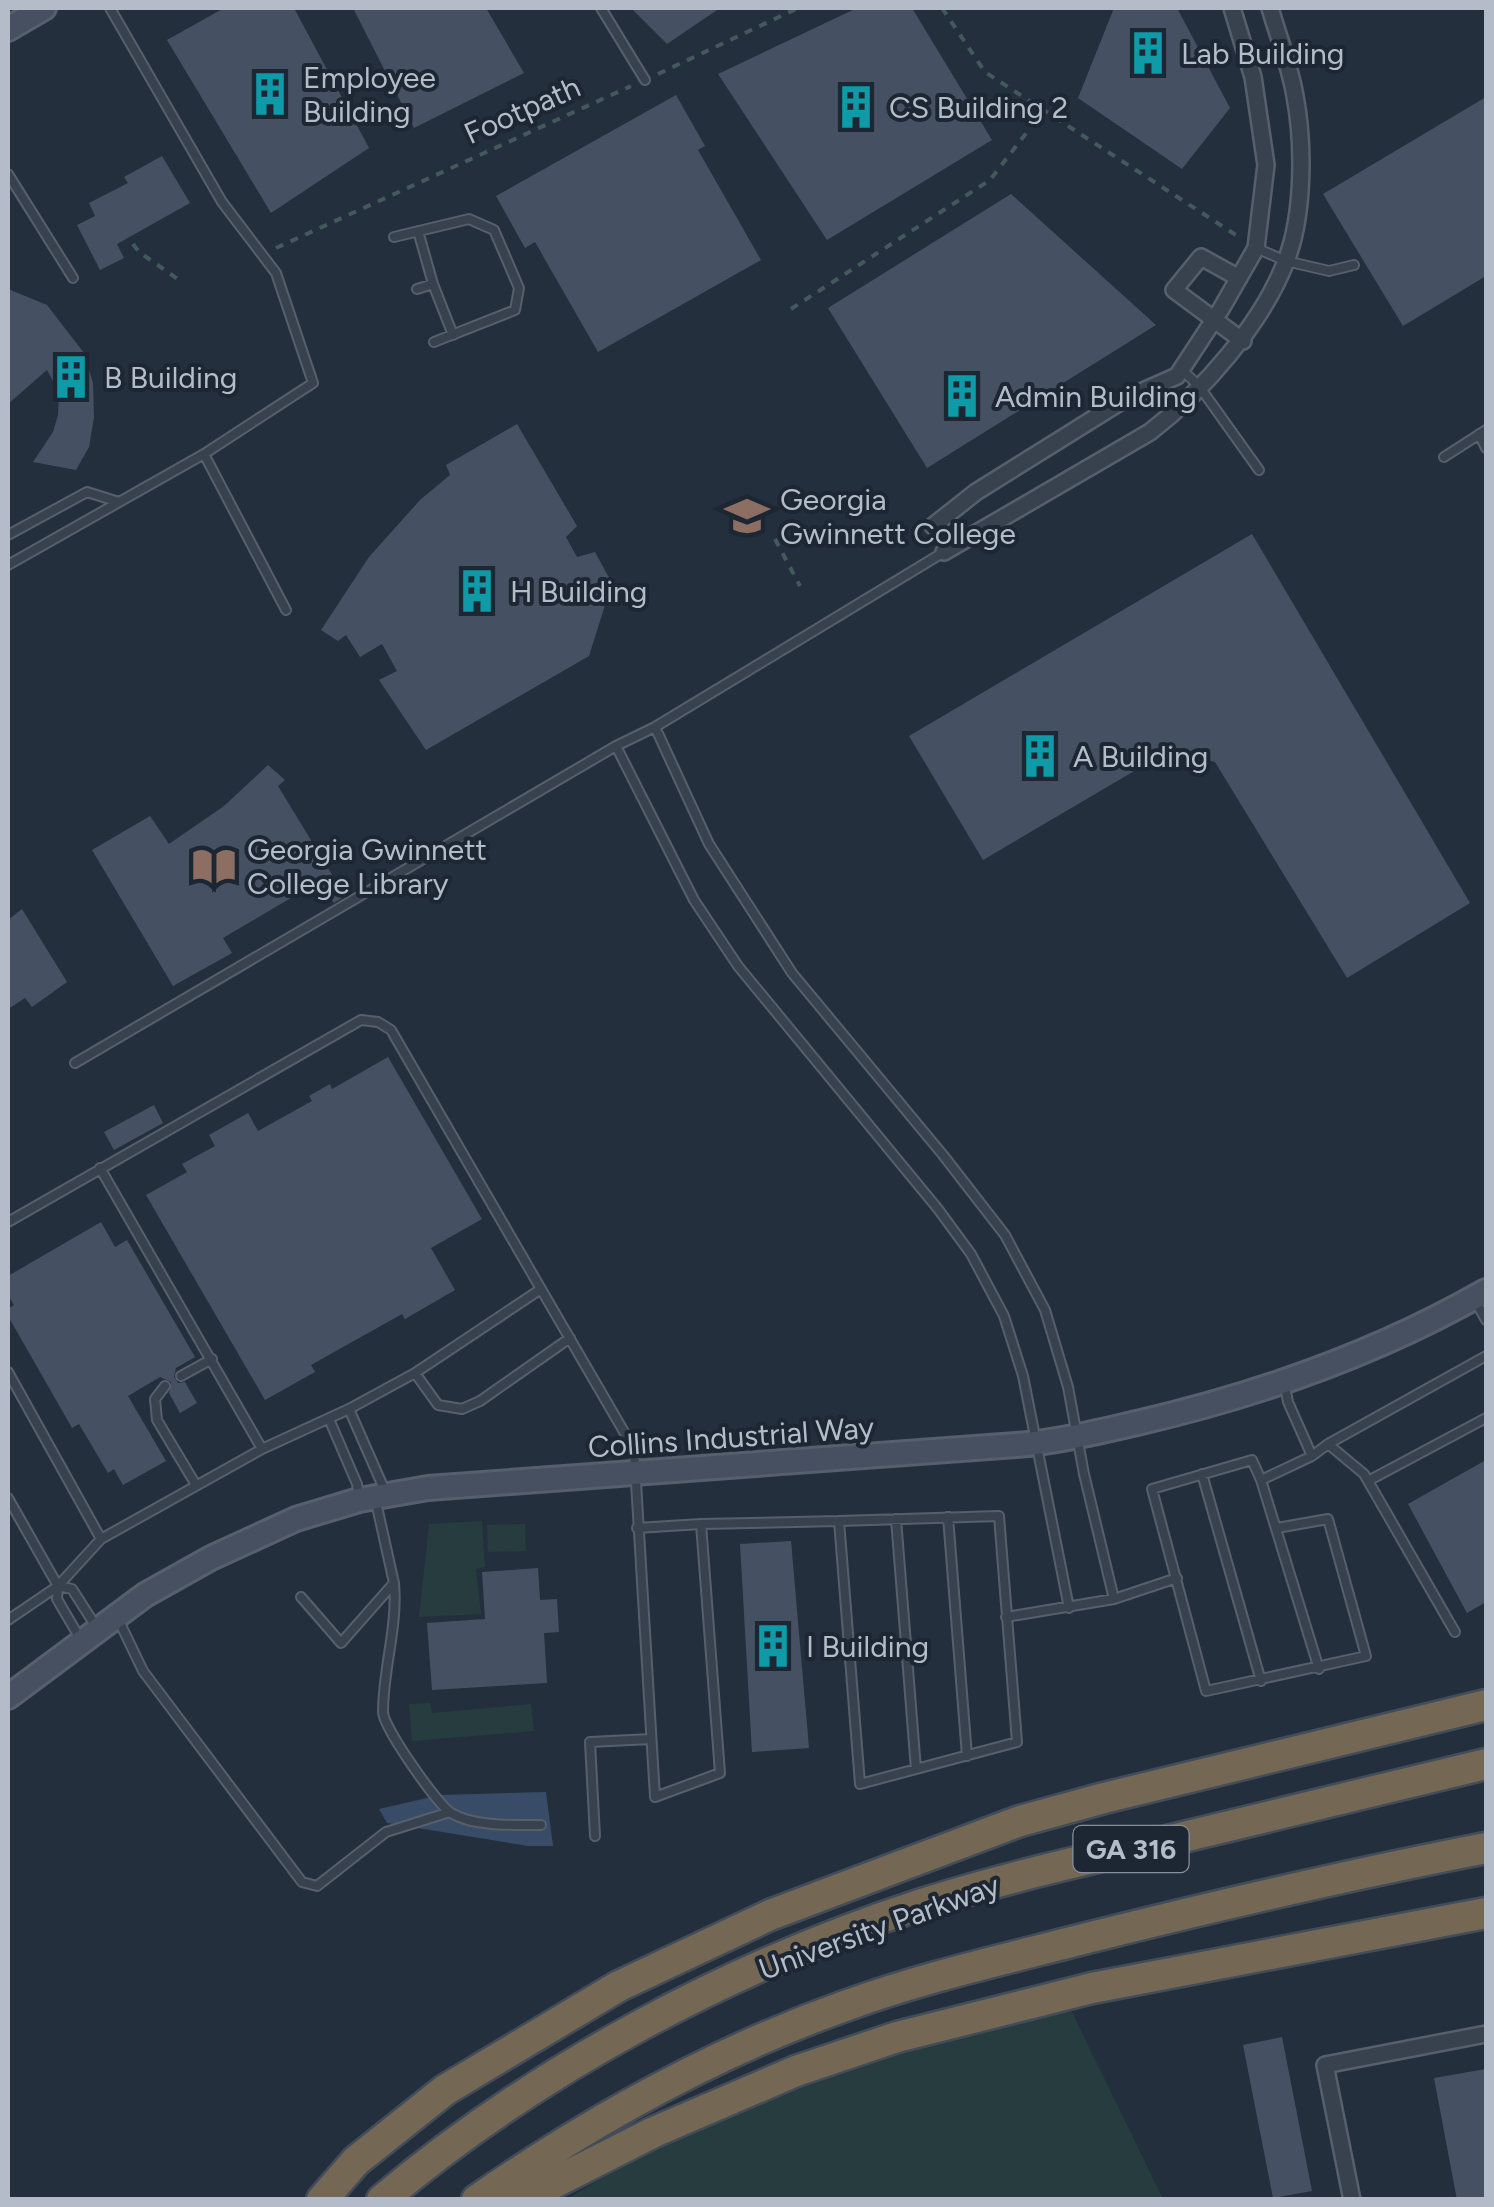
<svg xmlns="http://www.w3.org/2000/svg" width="1494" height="2207" font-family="Figtree,sans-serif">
  <rect width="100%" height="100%" fill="#242f3e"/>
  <path fill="#263c3f" d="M482,1521L485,1567L476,1569L481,1614L419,1617L429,1524Z
    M525,1524L526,1551L488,1552L487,1525Z
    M430,1703L432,1713L531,1704L534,1731L412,1741L409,1704Z
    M1068,2004L1163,2199L565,2200L730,2103Z"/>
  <path fill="#394c67" d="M546,1792L553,1846H528L387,1823L379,1809L440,1795Z"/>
  <path fill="#455162" d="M224,8H294L369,148L271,213L167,40Z
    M353,8H486L524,73L414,128Z
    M631,8H720L667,44Z
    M857,8H912L992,140L827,240L718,74Z
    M1114,8H1177L1230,108L1182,169L1078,98Z
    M676,95L705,146L698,150L761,260L598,352L535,242L525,248L496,196Z
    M1486,97V276L1403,326L1323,194Z
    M162,156L190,203L117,244L124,258L100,270L77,225L95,216L89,203L128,183L124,177Z
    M1011,194L1156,325L927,468L828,308Z
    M8,289L47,305L84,353L93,383L94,417L89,447L76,470L33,462L53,432L58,415L59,392L47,370L8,404Z
    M517,424L577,526L566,537L577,557L595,552L612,583L589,656L426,750L379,680L397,671L382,644L360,657L346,635L338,641L321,630L369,557L420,500L450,475L446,465Z
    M1252,534L1470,903L1347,978L1215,762L1170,750L983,860L909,736Z
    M268,765L285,780L278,786L345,896L334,903L318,882L223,938L232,953L173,986L92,850L150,816L169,844L224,806Z
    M22,909L67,982L32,1007L25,998L8,1009V920Z
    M388,1057L482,1219L431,1248L455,1290L405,1319L402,1314L311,1365L315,1372L265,1400L146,1195L187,1172L182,1164L215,1146L209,1135L248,1113L258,1131L312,1101L309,1096L330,1084L332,1089Z
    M154,1105L163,1123L114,1150L104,1132Z
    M101,1222L115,1247L127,1240L195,1357L176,1368L174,1377L178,1383L185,1382L197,1403L180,1413L169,1393L171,1382L160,1377L128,1396L166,1461L123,1485L114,1469L108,1473L79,1424L72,1428L8,1316V1309L14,1305L8,1295V1276Z
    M1486,1460V1602L1467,1613L1408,1504Z
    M791,1541L809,1748L752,1752L740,1544Z
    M538,1568L540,1600L557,1599L559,1632L544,1633L547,1683L432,1690L427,1623L485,1619L482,1572Z
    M1282,2037L1312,2191L1273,2198L1243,2045Z
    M1486,2069V2200H1457L1434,2078Z"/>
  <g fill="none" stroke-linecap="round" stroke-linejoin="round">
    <g stroke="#565f6c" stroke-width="12">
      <path id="lane" d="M601,8L645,80
        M8,174L73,278
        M394,237L469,219L494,230L519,288L515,310L434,342
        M1256,248L1286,261L1329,271L1354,265
        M433,284L453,335
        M417,289L433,284L418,231
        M1181,369L1199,386L1259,470
        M1479,434L1486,448
        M204,454L286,610
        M1444,457L1486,430
        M8,535L87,492L119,502
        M8,565L204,454L313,383L276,273L222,202L110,8
        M655,727L709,844L792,973L943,1155L1005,1235L1045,1310L1068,1387L1084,1474L1114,1599
        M616,746L694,900L738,966L938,1209L971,1254L1004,1316L1023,1376L1069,1608
        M75,1063L616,746L655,727L944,552
        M100,1168L262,1449
        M8,1222L361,1020L378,1022L391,1030L541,1289L415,1373L349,1409L262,1449L101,1539L58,1586L57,1599L81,1640
        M541,1289L634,1449L655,1797L720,1773L701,1524L637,1528
        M1476,1302L1486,1320
        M8,1372L101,1539
        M415,1373L438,1405L462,1409L480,1401L570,1338
        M181,1376L212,1359
        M165,1386L155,1399L157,1420L196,1485
        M1285,1386L1288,1402L1312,1456
        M349,1409L385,1491
        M329,1419L357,1484L359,1498
        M1328,1444L1486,1356
        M1202,1474L1261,1681
        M1261,1480L1252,1460L1152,1489L1206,1691L1366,1656L1328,1519L1277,1528
        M1368,1481L1486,1418
        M8,1498L58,1586L8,1620
        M999,1516L1017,1742L860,1784L839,1521Z
        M948,1517L967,1756
        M896,1519L916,1769
        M701,1524L839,1521
        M394,1583C398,1627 383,1668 383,1712C383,1727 437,1804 451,1813C474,1827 515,1825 541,1825
        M58,1586L72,1589L97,1628
        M301,1597L341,1643L394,1583L376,1502
        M1006,1617L1114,1599L1177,1578
        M119,1621L143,1671L302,1882L317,1886L386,1832L450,1812
        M1319,1669L1261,1480L1312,1456L1328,1444L1364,1474L1455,1632
        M595,1836L590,1742L651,1739"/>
    </g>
    <g stroke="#565f6c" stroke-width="20">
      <path id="street" d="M1239,278L1201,257L1174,290L1243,341
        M933,526L976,492L1125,399L1177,376L1221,309L1256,248L1266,165L1253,77L1232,8
        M944,552L1150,432C1202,392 1262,324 1286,261C1304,215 1304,144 1295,96C1290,66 1278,36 1270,8
        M1352,2200L1325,2065L1486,2034"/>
    </g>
    <g stroke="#565f6c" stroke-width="28">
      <path id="secondary" d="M8,29L44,8
        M8,1697L145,1595L211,1558L296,1519L359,1500L428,1488L1016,1445C1057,1442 1097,1432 1137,1423C1258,1395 1378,1353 1486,1291"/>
    </g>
    <g stroke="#434c59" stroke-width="35">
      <path id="highway" d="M322,2200L356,2161L445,2090L619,1986L770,1915L1020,1821L1104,1798L1486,1705
        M382,2200C536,2070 731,1966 922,1904C1004,1878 1088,1859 1171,1840C1276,1815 1381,1790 1486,1764
        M477,2200C591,2121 715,2052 845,2006C924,1977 1006,1959 1087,1938C1219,1905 1352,1874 1486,1848
        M520,2200L654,2132L796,2071L897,2037L1092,1988L1486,1913"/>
    </g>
    <path stroke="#44595c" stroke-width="4" stroke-dasharray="8 8" stroke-linecap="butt" d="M942,8L985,72L1239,237
      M658,74L798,8
      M133,244L139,252L182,282
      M276,248L631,86
      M791,309L990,180L1044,110
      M775,539L800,586"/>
    <use href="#lane" stroke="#38414e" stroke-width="8"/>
    <use href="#street" stroke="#38414e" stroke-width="15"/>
    <use href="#secondary" stroke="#465061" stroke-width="22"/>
    <use href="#highway" stroke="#746855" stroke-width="30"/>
  </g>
  <defs>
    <g id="building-bare" transform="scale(3.45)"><path d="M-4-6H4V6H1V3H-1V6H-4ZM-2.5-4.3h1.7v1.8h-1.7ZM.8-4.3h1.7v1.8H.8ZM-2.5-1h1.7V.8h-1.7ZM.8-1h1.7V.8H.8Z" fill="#0f9aa8" stroke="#1d2633" stroke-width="2.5" paint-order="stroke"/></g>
    <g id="university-bare" transform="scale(3.45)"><path d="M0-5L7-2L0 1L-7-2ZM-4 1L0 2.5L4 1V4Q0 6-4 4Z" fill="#8d6e63" stroke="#1d2633" stroke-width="2.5" paint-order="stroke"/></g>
    <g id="library-bare" transform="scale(3.45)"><path d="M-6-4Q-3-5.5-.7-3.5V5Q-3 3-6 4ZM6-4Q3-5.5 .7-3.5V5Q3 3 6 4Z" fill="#8d6e63" stroke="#1d2633" stroke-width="2.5" paint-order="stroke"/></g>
  </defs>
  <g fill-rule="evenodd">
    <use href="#building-bare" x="1148" y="53"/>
    <use href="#building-bare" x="270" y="94"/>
    <use href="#building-bare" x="856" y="107"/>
    <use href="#building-bare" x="71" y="377"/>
    <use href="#building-bare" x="962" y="396"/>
    <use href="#university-bare" x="747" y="516"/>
    <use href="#building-bare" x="477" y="591"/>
    <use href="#building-bare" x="1040" y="756"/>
    <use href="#library-bare" x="214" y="866"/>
    <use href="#building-bare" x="773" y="1646"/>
  </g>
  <g text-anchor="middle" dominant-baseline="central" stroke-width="8" stroke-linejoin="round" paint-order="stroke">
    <rect fill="#1d2633" stroke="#878f9c" stroke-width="2.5" x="1073.5" y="1826" width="115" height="46" rx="8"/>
    <g font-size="28" font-weight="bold" fill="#b4bcc9">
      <text x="1131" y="1849">GA 316</text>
    </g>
    <g font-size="30" fill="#b4bcc9" stroke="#1d2633" text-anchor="start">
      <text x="1181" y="53">Lab Building</text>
      <text x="303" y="77">Employee<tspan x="303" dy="34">Building</tspan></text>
      <text x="889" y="107">CS Building 2</text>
      <text x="104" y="377">B Building</text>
      <text x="995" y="396">Admin Building</text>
      <text x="780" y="499">Georgia<tspan x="780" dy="34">Gwinnett College</tspan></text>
      <text x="510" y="591">H Building</text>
      <text x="1073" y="756">A Building</text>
      <text x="247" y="849">Georgia Gwinnett<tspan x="247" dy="34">College Library</tspan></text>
      <text x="806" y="1646">I Building</text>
    </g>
    <g font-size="30" fill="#b4bcc9" stroke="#1d2633">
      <text transform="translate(522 110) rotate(-24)">Footpath</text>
      <text transform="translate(731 1437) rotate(-4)">Collins Industrial Way</text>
      <text transform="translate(879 1927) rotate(-20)">University Parkway</text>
    </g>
  </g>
  <rect width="1494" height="2207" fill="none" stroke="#b4bcc9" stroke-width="20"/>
</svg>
